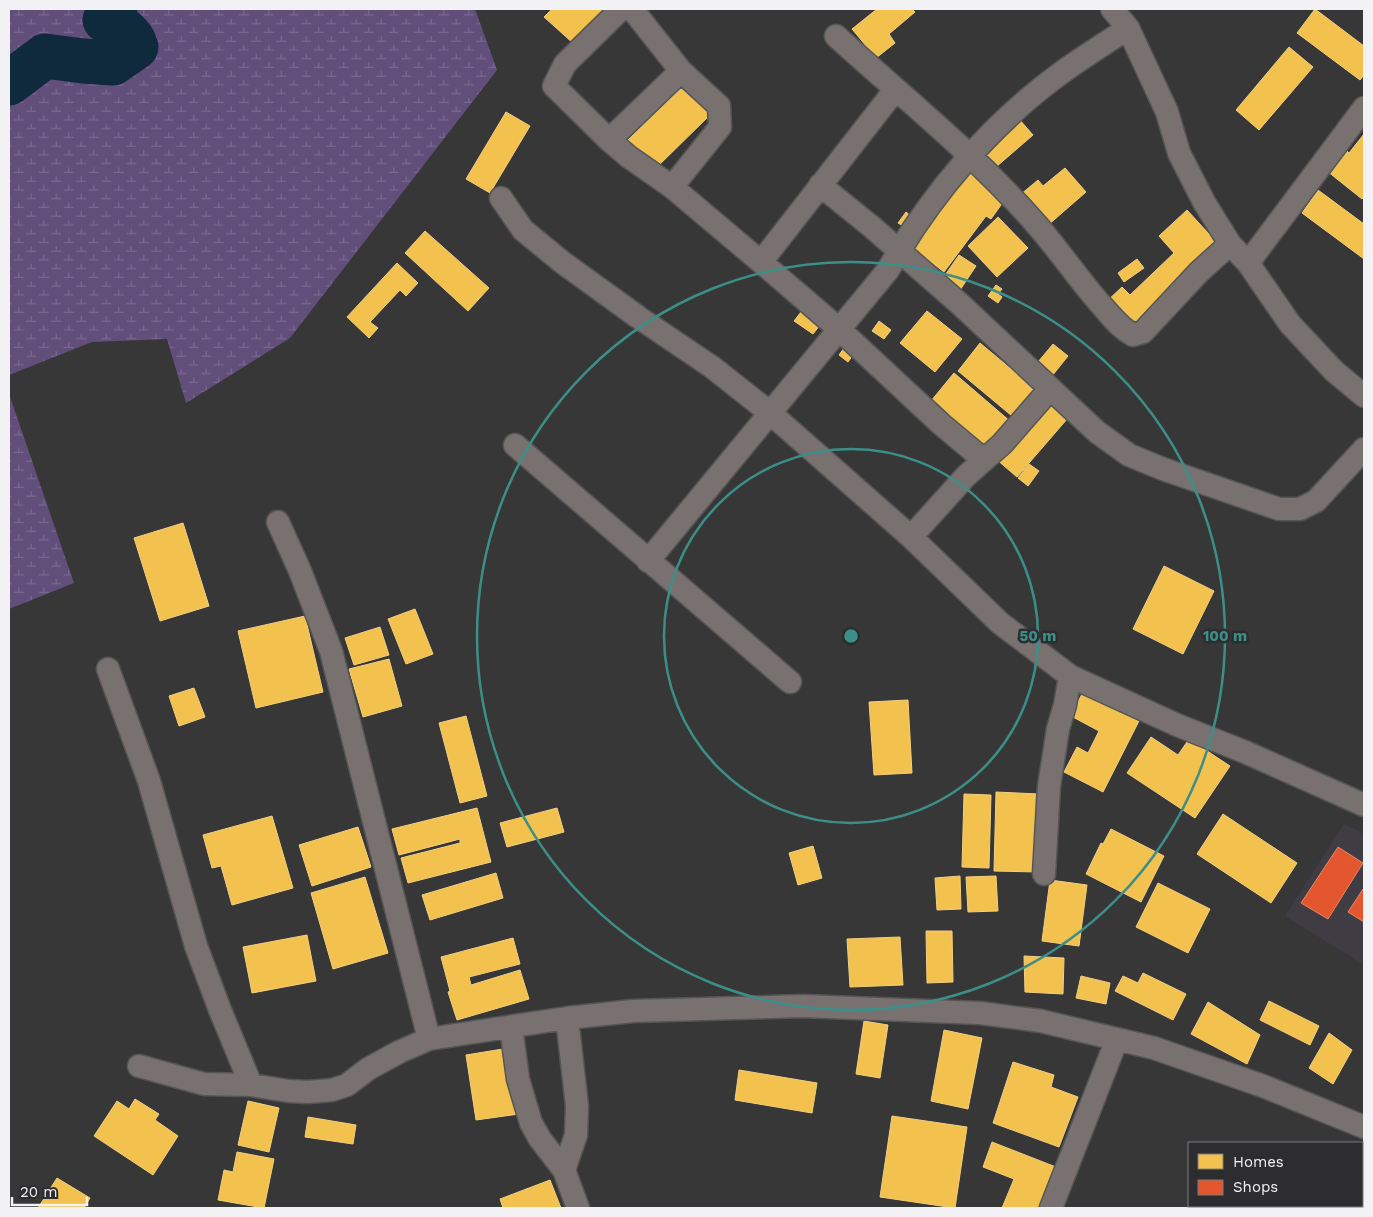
<svg xmlns="http://www.w3.org/2000/svg" width="1373" height="1217" font-family="'Work Sans',sans-serif">
  <defs>
    <pattern id="wetland-marsh" width="20" height="14" patternUnits="userSpaceOnUse" patternTransform="scale(1.25)"><rect width="20" height="14" fill="#624e7b"/><path d="M1 5h8M5 5V1M11 12h8M15 12V8" fill="none" stroke="#79688e"/></pattern>
  </defs>
  <rect width="100%" height="100%" fill="#373738"/>
  <path fill="#3f3c44" d="M1344,824L1364,834V965L1285,916Z"/>
  <path fill="url(#wetland-marsh)" d="M9,9H475L497,70L290,338L186,403L167,339L92,342L9,375Z
    M9,394L74,583L9,609Z"/>
  <path fill="#f2c14e" stroke="#f2cf80" d="M552,9H604L574,44L544,17Z
    M877,9H912L915,12L889,34L895,43L876,58L852,29Z
    M1315,9L1364,46V75L1360,80L1297,33Z
    M1289,47L1313,67L1259,130L1236,110Z
    M684,85L712,113L652,172L624,144Z
    M506,112L530,126L490,193L466,179Z
    M1019,119L1033,135L996,167L982,151Z
    M1364,134V196L1362,199L1327,171L1345,149L1349,153Z
    M1065,168L1086,192L1047,226L1020,195L1038,180L1043,186Z
    M967,169L1006,198L991,219L986,216L944,272L909,245Z
    M1318,190L1364,224V259L1302,213Z
    M1187,210L1220,246L1131,329L1106,302L1122,287L1130,295L1174,253L1159,236Z
    M906,212L912,217L905,227L898,223Z
    M998,217L1028,248L997,277L968,246Z
    M425,231L489,288L468,311L405,253Z
    M959,255L976,266L960,290L943,278Z
    M1137,259L1144,268L1124,282L1118,273Z
    M397,263L418,283L406,296L400,290L370,322L378,328L369,338L347,317Z
    M996,285L1002,289L998,294L1002,297L998,303L988,296Z
    M927,311L962,339L935,372L900,343Z
    M801,312L820,325L813,334L794,321Z
    M879,321L891,330L884,339L872,331Z
    M849,341L858,348L848,362L839,355Z
    M980,343L1035,389L1012,416L958,371Z
    M1053,344L1068,356L1048,381L1033,368Z
    M954,373L1011,422L987,450L931,401Z
    M1047,401L1068,418L1017,477L996,459Z
    M1029,464L1039,471L1028,486L1018,478Z
    M183,523L209,606L160,621L134,538Z
    M1164,566L1214,591L1183,654L1133,629Z
    M415,609L433,654L406,664L388,619Z
    M305,616L323,692L256,708L238,631Z
    M380,627L389,655L354,665L345,638Z
    M389,659L402,706L363,717L349,669Z
    M194,688L205,717L179,726L169,696Z
    M1084,690L1140,719L1103,792L1064,772L1077,747L1088,753L1099,731L1071,716Z
    M908,700L912,773L874,775L869,702Z
    M466,716L487,796L460,803L439,723Z
    M1151,737L1178,755L1189,739L1230,766L1195,818L1127,773Z
    M996,792L1039,794L1037,872L994,871Z
    M964,794L991,795L989,868L962,867Z
    M477,808L491,862L408,883L401,858L460,843V839L399,855L392,829Z
    M557,808L564,832L507,847L500,823Z
    M1223,814L1297,863L1271,903L1197,854Z
    M272,816L293,888L232,905L221,866L212,868L203,835Z
    M358,827L371,867L312,886L299,845Z
    M1111,829L1164,856L1141,902L1086,874L1101,843L1103,844Z
    M813,846L822,878L798,885L789,853Z
    M496,873L503,898L430,920L422,895Z
    M960,876L961,909L937,910L935,878Z
    M996,876L998,911L968,912L966,877Z
    M365,877L388,953L333,969L311,893Z
    M1050,880L1087,885L1079,946L1042,941Z
    M1158,883L1210,909L1188,953L1136,927Z
    M926,931H952L953,982L927,983Z
    M307,935L316,981L252,993L243,947Z
    M900,937L903,985L850,987L847,939Z
    M513,938L520,964L469,977L471,985L520,970L529,999L457,1020L448,992L450,991L441,957Z
    M1024,956L1064,958L1063,994L1025,992Z
    M1143,973L1186,994L1173,1020L1115,991L1123,976L1138,983Z
    M1081,976L1110,983L1106,1004L1076,998Z
    M1269,1001L1319,1026L1310,1045L1260,1020Z
    M1208,1002L1260,1035L1247,1064L1191,1034Z
    M864,1021L888,1025L880,1078L856,1074Z
    M944,1030L982,1038L968,1109L931,1101Z
    M1329,1033L1352,1050L1333,1084L1309,1068Z
    M509,1048L519,1114L476,1120L466,1055Z
    M1013,1062L1054,1075L1051,1087L1078,1097L1059,1147L993,1123Z
    M739,1070L817,1083L812,1113L735,1100Z
    M135,1099L159,1114L155,1120L178,1136L153,1175L94,1136L117,1101L129,1109Z
    M248,1101L279,1108L269,1152L238,1145Z
    M892,1116L967,1127L955,1208L880,1197Z
    M308,1117L356,1125L353,1144L305,1137Z
    M992,1142L1056,1167L1039,1208H1002L1014,1179L983,1167Z
    M237,1152L274,1159L264,1208L218,1200L224,1170L233,1172Z
    M57,1178L90,1198L84,1208H38Z
    M550,1180L561,1208H503L500,1199Z"/>
  <path fill="#e4572e" stroke="#e88569" d="M1338,847L1363,863L1328,919L1301,903Z
    M1363,889L1364,890V922L1348,912Z"/>
  <g fill="none" stroke-linecap="round" stroke-linejoin="round">
    <path stroke="#0f2a3d" stroke-width="45" d="M9,83L45,56L83,61L113,63L136,47C131,31 119,27 105,20L115,9"/>
    <g stroke="#555556" stroke-width="25">
      <path id="street" d="M621,9L565,64L554,86L609,140L629,157L672,187L761,262L840,330L941,424L984,460
        M632,9L681,71L719,106L720,127L672,187
        M1112,9L1128,28L1167,112L1179,153L1204,202L1230,244L1248,263L1290,324L1334,371L1364,396
        M836,36C903,97 976,155 1036,224C1059,250 1079,280 1103,307C1112,317 1120,328 1133,335L1143,332L1199,272L1230,244
        M609,140L681,71
        M820,185L872,227L961,305L1097,432L1129,455L1163,469L1279,509H1300L1316,501L1364,449
        M501,198L523,230L562,262L638,317L712,367L769,412L911,537L1000,623L1070,676L1177,725L1245,752L1364,805
        M761,262L895,90
        M1248,263L1364,108
        M515,445L790,682
        M278,522L300,571L331,651L429,1039
        M911,537L966,476L1002,444L1050,389
        M648,561L888,270C931,194 991,124 1061,73C1083,57 1106,43 1128,28
        M108,669L149,781L196,946L220,1010L251,1085
        M1044,874L1049,786L1058,729L1065,705L1070,676
        M511,1027L518,1079L531,1123L540,1139L564,1170L578,1208
        M139,1066L204,1084L251,1085L288,1091L308,1092L332,1090L347,1085L368,1069L399,1052L429,1039L567,1018L633,1011L803,1006L980,1013L1041,1021L1154,1048L1263,1086L1364,1127
        M564,1170L576,1135L577,1106L567,1018
        M1051,1208L1117,1039"/>
    </g>
    <g stroke="#555556" stroke-width="30">
      <path id="primary" d="M1362,1163L1364,1159
        M1337,1208L1339,1206"/>
    </g>
    <use href="#street" stroke="#787170" stroke-width="22"/>
    <use href="#primary" stroke="#787272" stroke-width="28"/>
  </g>
  <g fill="none" stroke="#3c8f89" stroke-width="2.5">
    <circle cx="851" cy="636" r="187"/>
    <circle cx="851" cy="636" r="374"/>
  </g>
  <circle cx="851" cy="636" r="8" fill="#3c8f89" stroke="#2d2c2f" stroke-width="2.5"/>
  <g font-size="15" text-anchor="middle" font-weight="bold" fill="#3c8f89" stroke="#2d2c2f" stroke-width="5" stroke-linejoin="round" paint-order="stroke">
    <text x="1038" y="641">50 m</text>
    <text x="1225" y="641">100 m</text>
  </g>
  <rect width="1373" height="1217" fill="none" stroke="#f2f1f3" stroke-width="20"/>
  <rect x="1188" y="1142" width="175" height="65" fill="#2d2c2f" stroke="#7c7b7d"/>
  <rect x="1198" y="1154" width="25" height="15" fill="#f2c14e" stroke="#7c7b7d"/>
  <text x="1233" y="1167" font-size="15" fill="#f2f1f3">Homes</text>
  <rect x="1198" y="1180" width="25" height="15" fill="#e4572e" stroke="#7c7b7d"/>
  <text x="1233" y="1192" font-size="15" fill="#f2f1f3">Shops</text>
  <path d="M12 1197v8h75v-8" fill="none" stroke="#f2f1f3" stroke-width="2.5"/>
  <text x="20" y="1197" font-size="15" fill="#f2f1f3" stroke="#2d2c2f" stroke-width="4" paint-order="stroke">20 m</text>
</svg>
